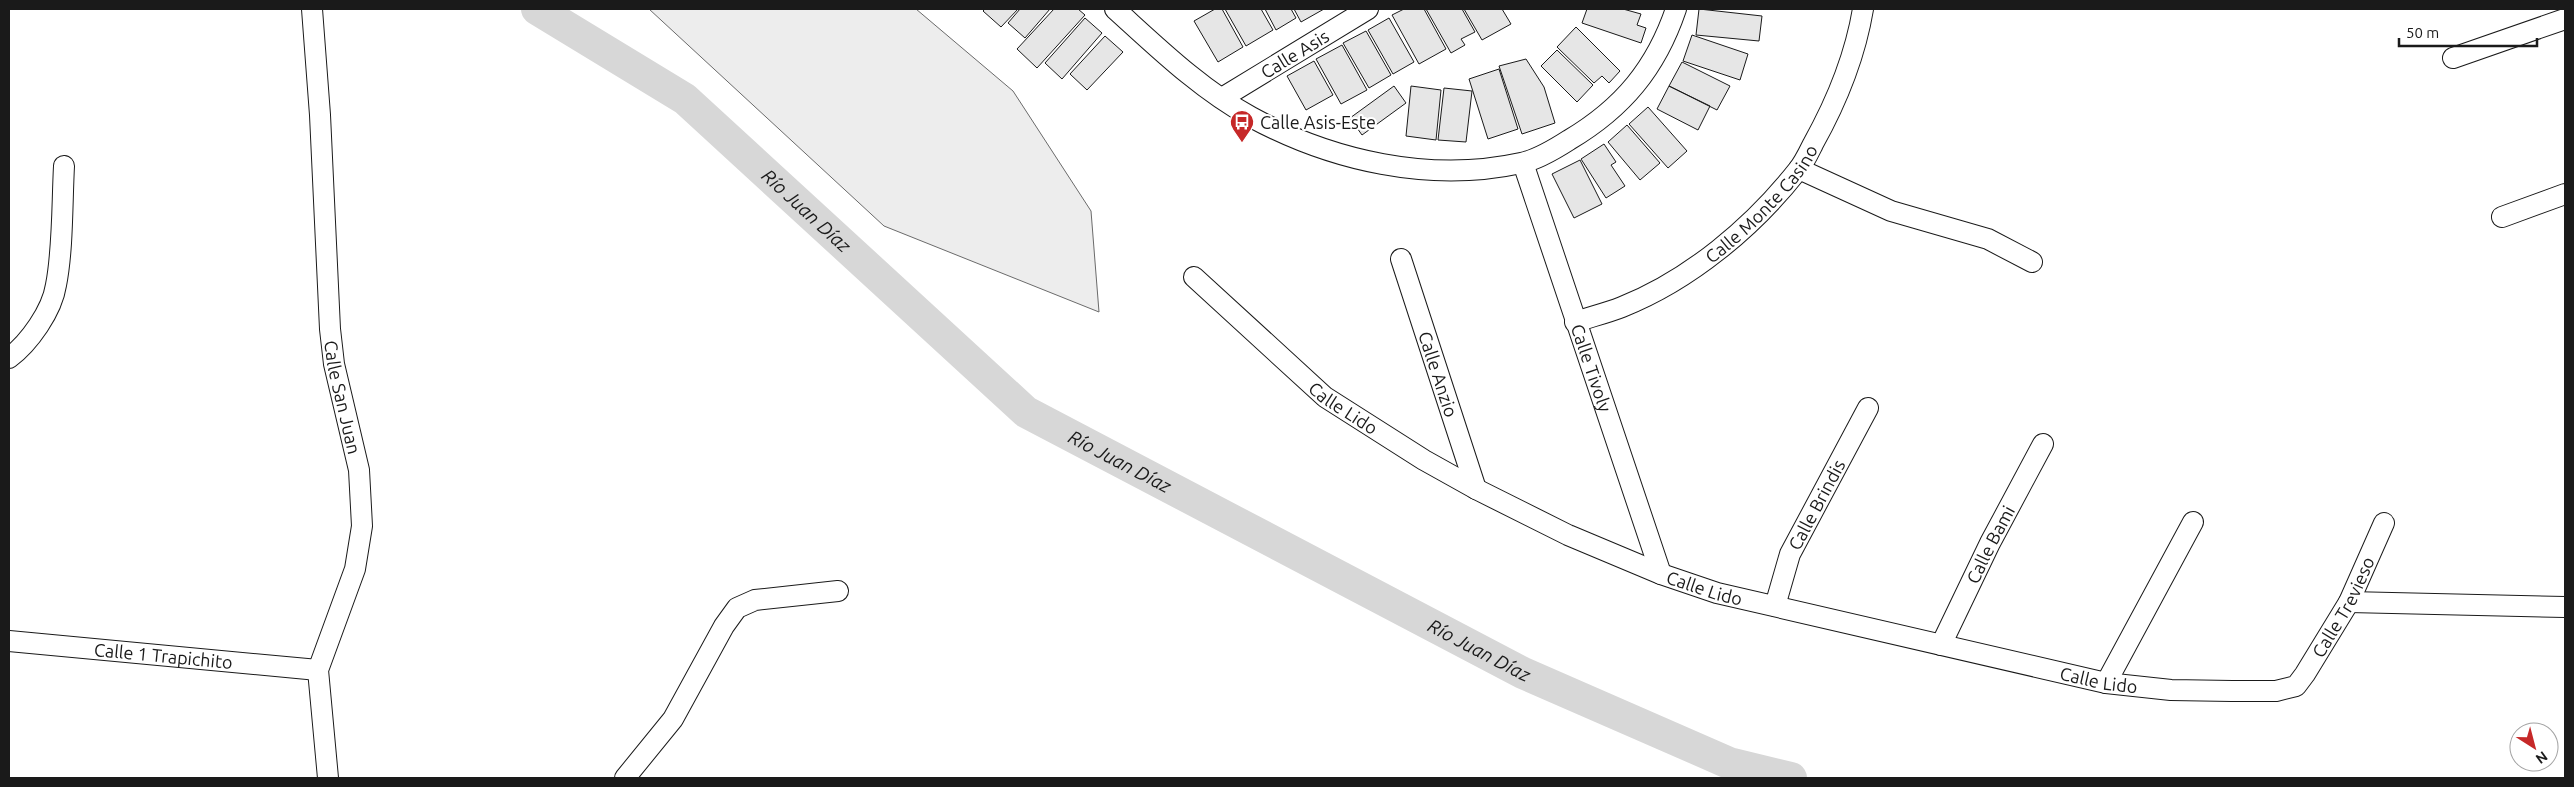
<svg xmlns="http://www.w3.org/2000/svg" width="2574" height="787" font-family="Ubuntu,sans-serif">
  <rect width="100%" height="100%" fill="#fff"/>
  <path fill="#ededed" stroke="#6a6a6a" d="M649,9H916L1013,91L1091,211L1099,312L884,226Z"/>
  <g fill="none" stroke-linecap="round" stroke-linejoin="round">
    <path stroke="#d7d7d7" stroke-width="32" id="s1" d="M537,9L685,99L1026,412L1523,673L1729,763L1791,778"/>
  </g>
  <path fill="#e6e6e6" stroke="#1a1a1a" d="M985,9H1018L1001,27L983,11Z
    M1020,9H1050L1025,38L1008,23Z
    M1054,9H1078L1085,15L1037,68L1017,49Z
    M1215,9H1222L1243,47L1218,62L1194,21Z
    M1225,9H1261L1273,30L1246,46Z
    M1265,9H1291L1296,18L1276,30Z
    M1294,9H1324L1301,22Z
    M1404,9H1424L1446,49L1419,64L1392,15Z
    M1426,9H1462L1475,32L1461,39L1465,45L1451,53Z
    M1464,9H1502L1511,24L1482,40Z
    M1587,9H1623L1641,14L1637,25L1646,28L1641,43L1582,23Z
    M1699,9L1762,16L1759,41L1696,35Z
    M1085,18L1102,33L1062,79L1045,63Z
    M1389,18L1414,62L1393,74L1368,30Z
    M1576,27L1620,71L1609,83L1602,76L1594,83L1557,47Z
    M1366,31L1391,75L1369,88L1343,43Z
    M1692,35L1748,54L1740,80L1683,61Z
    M1105,36L1123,52L1087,90L1070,74Z
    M1342,45L1367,90L1341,104L1316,59Z
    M1557,50L1593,85L1577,102L1541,66Z
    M1526,59L1544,87L1555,123L1522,134L1499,66Z
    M1314,61L1333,95L1306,110L1287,76Z
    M1682,62L1730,86L1717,110L1669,86Z
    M1499,69L1518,129L1488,139L1469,79Z
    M1394,86L1406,103L1362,135L1350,118Z
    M1411,86L1441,90L1436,140L1406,136Z
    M1669,86L1710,106L1698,130L1657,109Z
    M1444,88L1472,91L1466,142L1438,140Z
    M1648,107L1687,151L1668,168L1629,124Z
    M1627,125L1660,163L1640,180L1608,142Z
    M1604,144L1616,162L1611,165L1625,186L1606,198L1581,159Z
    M1580,160L1602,204L1574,218L1552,174Z"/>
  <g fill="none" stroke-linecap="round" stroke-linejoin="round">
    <g stroke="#1a1a1a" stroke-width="22">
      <g id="minor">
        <path id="s2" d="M312,9L320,115L330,329L334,364L359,470L362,526L355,569L318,670L328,778"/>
        <path d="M1115,9C1157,47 1200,89 1251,117C1332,161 1430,183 1521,163C1537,160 1555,149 1569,140C1623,108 1656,68 1676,9"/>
        <path d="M2453,58L2565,19"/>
        <path id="s3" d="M1222,98L1368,9"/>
        <path id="s4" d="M1523,163L1661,574"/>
        <path d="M1799,169L1891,211L1988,239L2032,262"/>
        <path d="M2502,217L2565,194"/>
        <path id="s5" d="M1401,259L1476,489"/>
        <path id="s6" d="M1194,277L1325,397L1424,460L1476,489L1568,535L1661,574L1717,593L2106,683L2171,690L2232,691H2276L2296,686L2305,674L2349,602L2384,523"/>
        <path id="s7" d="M1575,322C1590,317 1607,313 1622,307C1690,280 1753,227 1798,170C1804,163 1809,152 1813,144C1837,101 1855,57 1863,9"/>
        <path d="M9,358C29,343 52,311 56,285C63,250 62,203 64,166"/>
        <path d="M2349,602L2565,607"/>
        <path id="s8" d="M1775,606L1790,554L1868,408"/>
        <path id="s9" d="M9,641L318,670"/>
        <path id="s10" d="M1941,645L1990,543L2043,444"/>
        <path d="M2106,683L2193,522"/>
        <path d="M625,778L673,719L724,626L737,608L755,600L838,591"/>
      </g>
    </g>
    <use href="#minor" stroke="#fff" stroke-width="20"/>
  </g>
  <defs>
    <g id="bus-pin" transform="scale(1.25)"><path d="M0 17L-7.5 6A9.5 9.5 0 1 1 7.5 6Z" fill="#c62828" stroke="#fff"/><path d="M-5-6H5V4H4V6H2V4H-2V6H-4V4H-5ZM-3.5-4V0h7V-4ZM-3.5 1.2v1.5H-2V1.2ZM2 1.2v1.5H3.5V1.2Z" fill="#fff"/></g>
  </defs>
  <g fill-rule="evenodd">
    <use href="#bus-pin" x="1242" y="122"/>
  </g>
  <g text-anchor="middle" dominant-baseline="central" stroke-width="4" stroke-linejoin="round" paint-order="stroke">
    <g font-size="18" fill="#1a1a1a" stroke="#fff">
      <text stroke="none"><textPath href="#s3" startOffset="85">Calle Asis</textPath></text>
      <text stroke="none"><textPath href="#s7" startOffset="225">Calle Monte Casino</textPath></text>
      <text stroke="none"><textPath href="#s4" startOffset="216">Calle Tivoly</textPath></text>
      <text stroke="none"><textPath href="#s5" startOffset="121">Calle Anzio</textPath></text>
      <text stroke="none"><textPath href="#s2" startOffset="390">Calle San Juan</textPath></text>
      <text stroke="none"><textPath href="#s6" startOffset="199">Calle Lido</textPath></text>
      <text stroke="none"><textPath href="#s8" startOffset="110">Calle Brindis</textPath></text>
      <text stroke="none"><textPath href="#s10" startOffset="112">Calle Bami</textPath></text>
      <text stroke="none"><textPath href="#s6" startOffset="604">Calle Lido</textPath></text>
      <text stroke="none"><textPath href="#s6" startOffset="1300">Calle Trevieso</textPath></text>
      <text stroke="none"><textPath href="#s9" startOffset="155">Calle 1 Trapichito</textPath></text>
      <text stroke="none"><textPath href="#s6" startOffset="1009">Calle Lido</textPath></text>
    </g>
    <g font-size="18" fill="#1a1a1a" stroke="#fff" text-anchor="start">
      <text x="1260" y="122">Calle Asis-Este</text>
    </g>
    <g font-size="19" font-style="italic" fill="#1a1a1a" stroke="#fff">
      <text stroke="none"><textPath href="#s1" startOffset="338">Río Juan Díaz</textPath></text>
      <text stroke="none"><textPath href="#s1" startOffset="742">Río Juan Díaz</textPath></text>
      <text stroke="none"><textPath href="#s1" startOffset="1148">Río Juan Díaz</textPath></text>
    </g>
  </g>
  <rect width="2574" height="787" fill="none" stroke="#1a1a1a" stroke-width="20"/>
  <g transform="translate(2534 747) rotate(144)"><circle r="24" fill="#ffffff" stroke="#a3a3a3"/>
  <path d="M0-4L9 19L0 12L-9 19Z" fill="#c62828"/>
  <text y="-8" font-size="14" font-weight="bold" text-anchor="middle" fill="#1a1a1a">N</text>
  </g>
  <path d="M2399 38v8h138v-8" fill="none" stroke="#1a1a1a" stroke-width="2.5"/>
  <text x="2406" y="38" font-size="15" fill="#1a1a1a" stroke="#ffffff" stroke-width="4" paint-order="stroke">50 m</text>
</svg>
